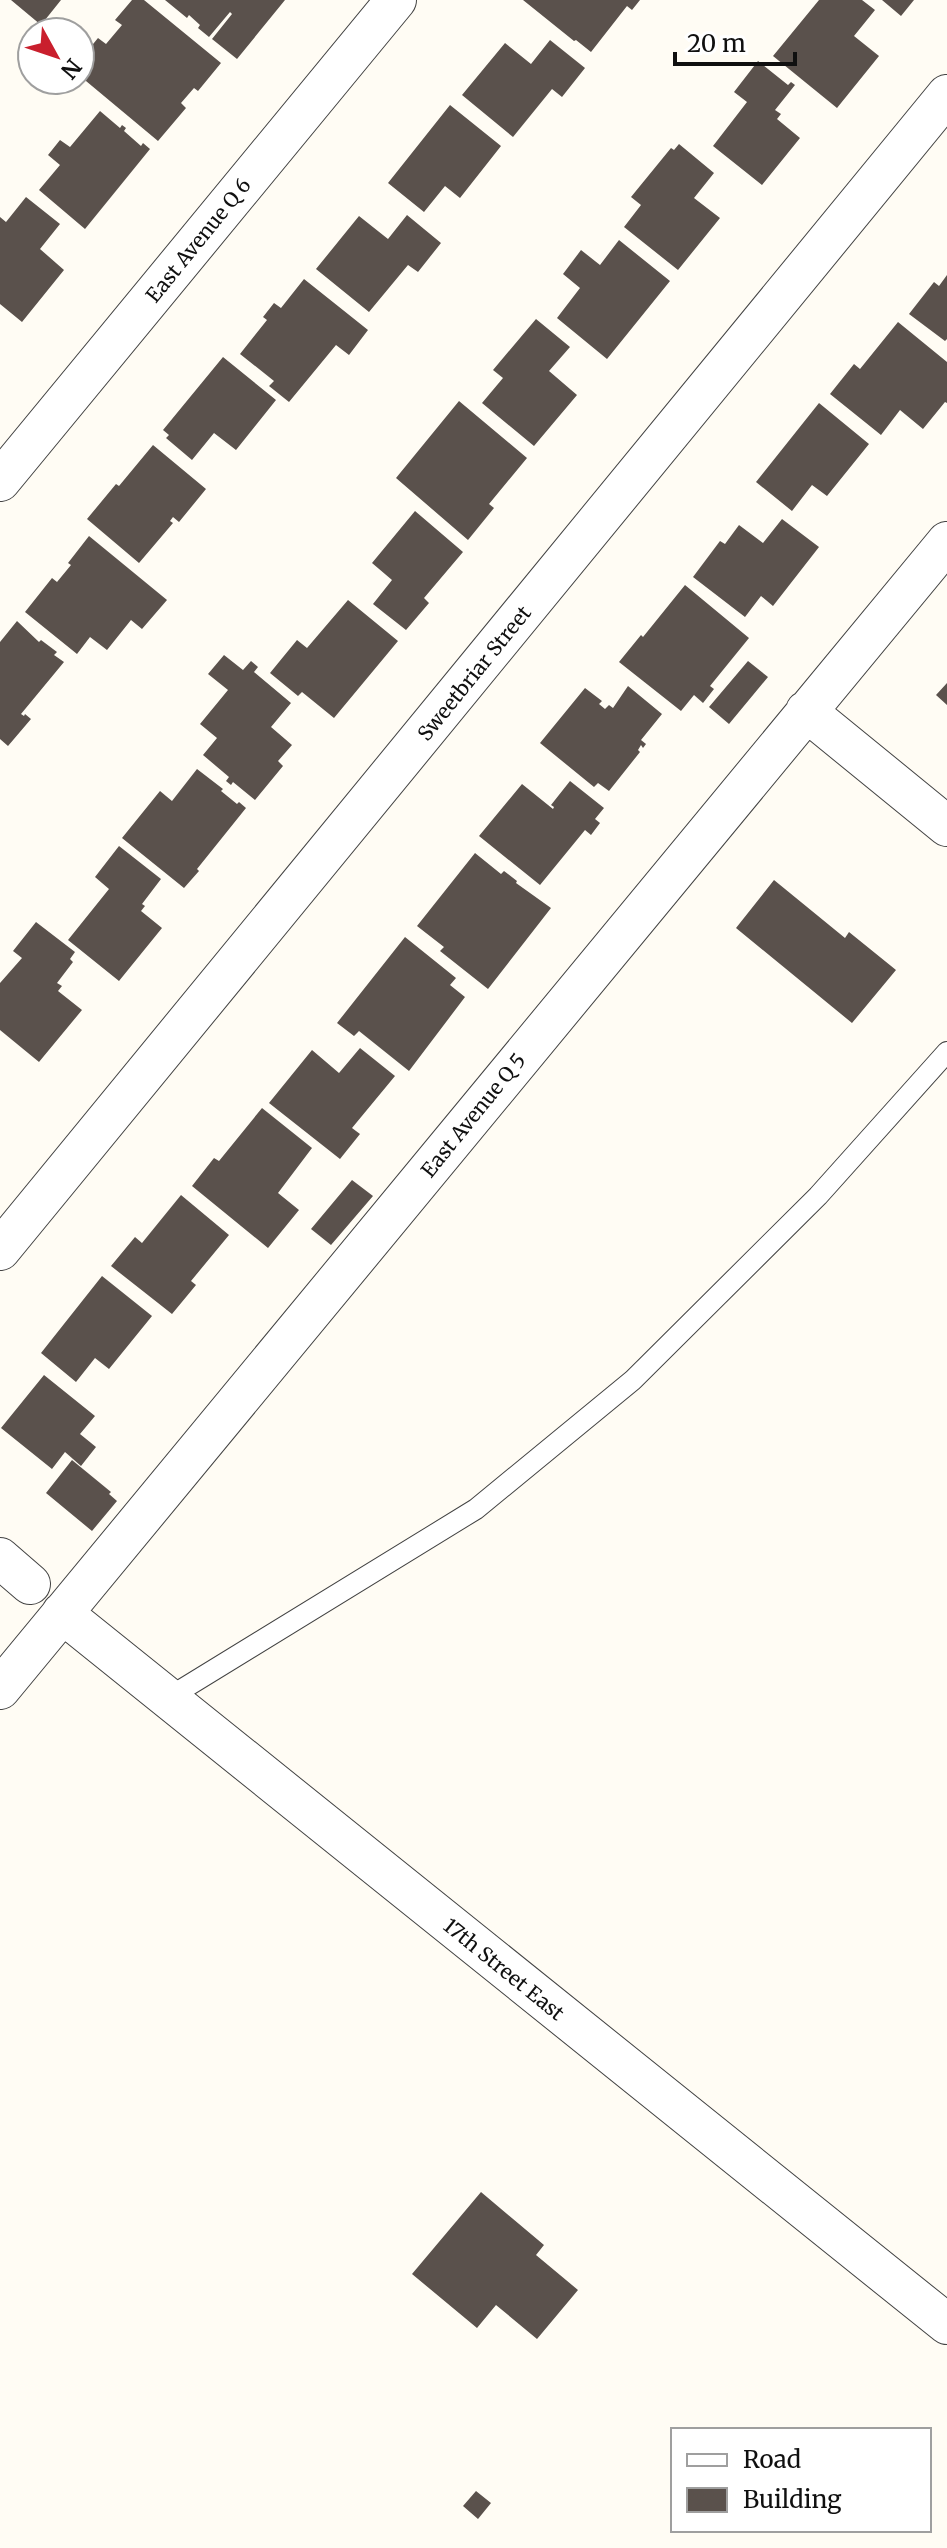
<svg xmlns="http://www.w3.org/2000/svg" width="947" height="2548" font-family="Merriweather,serif">
  <rect width="100%" height="100%" fill="#fffcf4"/>
  <path fill="#5a514c" d="M11,0H61L41,25Z
    M132,0H144L221,63L198,91L194,88L181,103L186,108L158,141L80,76V60L98,38L106,44L122,25L115,20Z
    M165,0H285L237,59L212,39L232,14L230,12L209,37L198,28L200,25L189,15L187,18Z
    M523,0H640L632,10L627,6L591,52L576,40L574,41Z
    M819,0H862L875,10L854,36L879,56L837,108L773,56Z
    M882,0H914L901,16Z
    M550,40L585,68L562,97L552,89L513,137L462,95L505,43L531,64Z
    M758,61L788,85L791,82L795,85L775,110L781,114L777,119L800,138L762,185L713,146L747,102L734,92Z
    M450,105L501,146L460,198L445,186L424,212L388,183Z
    M100,111L120,128L122,125L126,128L124,131L141,146L143,143L150,149L85,229L39,190L60,165L48,155L60,140L70,147Z
    M679,144L714,173L694,198L720,218L678,270L624,227L641,205L631,197L671,148L674,150Z
    M26,197L60,224L40,249L64,270L22,322L0,304V217L6,222Z
    M407,215L441,243L418,272L408,265L369,312L316,269L359,216L388,239Z
    M619,240L670,281L607,359L557,318L580,288L563,274L581,250L600,265Z
    M947,275V339L945,341L909,314L934,282L939,286Z
    M304,279L368,330L349,355L336,345L289,402L269,386L274,381L240,354L267,320L263,317L274,303L281,308Z
    M536,319L570,347L549,371L577,395L534,446L482,403L503,378L493,370Z
    M898,322L947,362V403L945,402L923,429L900,410L881,435L830,394L854,364L860,369Z
    M223,357L276,400L236,450L214,433L192,460L166,438L169,435L163,430Z
    M459,401L527,458L489,504L494,508L468,540L396,478Z
    M819,403L869,444L827,496L812,485L792,511L756,482Z
    M153,445L206,489L179,522L173,517L170,521L173,523L139,563L87,519L116,484L119,486Z
    M415,511L463,552L424,598L429,603L406,630L373,604L392,580L372,563Z
    M782,519L819,547L773,606L761,596L745,617L693,577L720,541L725,544L739,525L763,543Z
    M89,536L167,600L142,629L131,620L107,650L90,637L77,654L25,612L52,578L57,582L71,565L68,563Z
    M685,585L749,638L710,686L714,689L703,703L694,695L681,711L619,662L641,635L643,637Z
    M348,600L398,641L334,718L302,692L298,696L270,673L297,640L307,648Z
    M17,621L39,642L41,640L57,652L54,655L64,662L21,714L24,716L25,714L31,719L8,746L0,739V642Z
    M224,655L243,670L251,661L258,667L254,672L291,703L271,727L292,745L278,761L283,766L255,800L233,782L231,785L226,781L229,777L203,755L217,738L200,724L228,690L208,674Z
    M748,661L768,677L729,724L709,707Z
    M947,683V705L936,695Z
    M628,686L662,714L641,740L646,744L643,748L641,745L638,750L640,752L609,791L598,783L594,787L540,743L585,688L602,701L599,704L605,709L609,705L613,708Z
    M197,769L223,789L221,791L237,804L239,802L246,808L197,869L199,871L184,888L122,838L160,791L172,801Z
    M570,781L604,808L595,819L600,823L591,835L585,830L540,885L479,836L522,784L553,809L554,807L551,805Z
    M119,846L161,879L142,904L145,906L141,911L162,928L119,981L68,940L109,889L95,877Z
    M475,853L501,874L504,871L517,881L516,883L551,908L488,989L440,951L444,947L417,926Z
    M774,880L845,938L849,932L896,970L852,1023L736,928Z
    M36,922L75,952L70,959L73,962L57,983L62,986L58,991L82,1010L39,1062L0,1030V983L22,958L13,951Z
    M405,937L456,978L450,985L465,997L409,1071L359,1031L354,1036L337,1023Z
    M360,1048L395,1076L352,1128L360,1134L340,1159L269,1103L312,1050L339,1073Z
    M262,1108L312,1148L278,1193L299,1210L268,1248L192,1186L214,1158L219,1161Z
    M352,1180L373,1196L331,1245L311,1229Z
    M181,1195L229,1235L191,1281L196,1285L172,1314L111,1266L135,1237L142,1243Z
    M102,1276L152,1316L109,1369L95,1358L76,1382L41,1353Z
    M44,1375L95,1416L80,1434L96,1447L81,1466L65,1452L52,1469L1,1428Z
    M72,1460L111,1492L109,1494L117,1501L92,1531L46,1493Z
    M481,2192L544,2245L536,2255L578,2290L537,2339L496,2305L477,2328L412,2274Z
    M476,2491L491,2503L478,2519L463,2506Z"/>
  <g fill="none" stroke-linecap="round" stroke-linejoin="round">
    <g stroke="#434343" stroke-width="22">
      <path id="lane" d="M168,1698L476,1509L633,1380L818,1196L947,1052"/>
    </g>
    <g stroke="#434343" stroke-width="42">
      <path id="street" d="M0,481L396,0
        M806,711L947,826
        M0,1250L947,95
        M0,1558L30,1584
        M62,1613L947,2324
        M0,1689L947,542"/>
    </g>
    <use href="#lane" stroke="#fff" stroke-width="20"/>
    <use href="#street" stroke="#fff" stroke-width="40"/>
  </g>
  <g text-anchor="middle" dominant-baseline="central" stroke-width="8" stroke-linejoin="round" paint-order="stroke">
    <g font-size="20" fill="#101010" stroke="#fff">
      <text transform="translate(198 240) rotate(-51)">East Avenue Q 6</text>
      <text transform="translate(474 673) rotate(-51)">Sweetbriar Street</text>
      <text transform="translate(473 1115) rotate(-51)">East Avenue Q 5</text>
      <text transform="translate(504 1969) rotate(39)">17th Street East</text>
    </g>
  </g>
  <rect x="671" y="2428" width="260" height="104" fill="#ffffff" stroke="#9f9f9f" stroke-width="2"/>
  <rect x="687" y="2454" width="40" height="12" fill="#ffffff" stroke="#9f9f9f" stroke-width="2"/>
  <text x="743" y="2468" font-size="24" fill="#101010">Road</text>
  <rect x="687" y="2488" width="40" height="24" fill="#5a514c" stroke="#9f9f9f" stroke-width="2"/>
  <text x="743" y="2508" font-size="24" fill="#101010">Building</text>
  <g transform="translate(56 56) rotate(130)"><circle r="38" fill="#ffffff" stroke="#9f9f9f" stroke-width="2"/>
  <path d="M0-6L14 30L0 20L-14 30Z" fill="#c91f2d"/>
  <text y="-12" font-size="22" font-weight="bold" text-anchor="middle" fill="#101010">N</text>
  </g>
  <path d="M675 52v12h120v-12" fill="none" stroke="#101010" stroke-width="4"/>
  <text x="687" y="52" font-size="24" fill="#101010" stroke="#ffffff" stroke-width="6" paint-order="stroke">20 m</text>
</svg>
